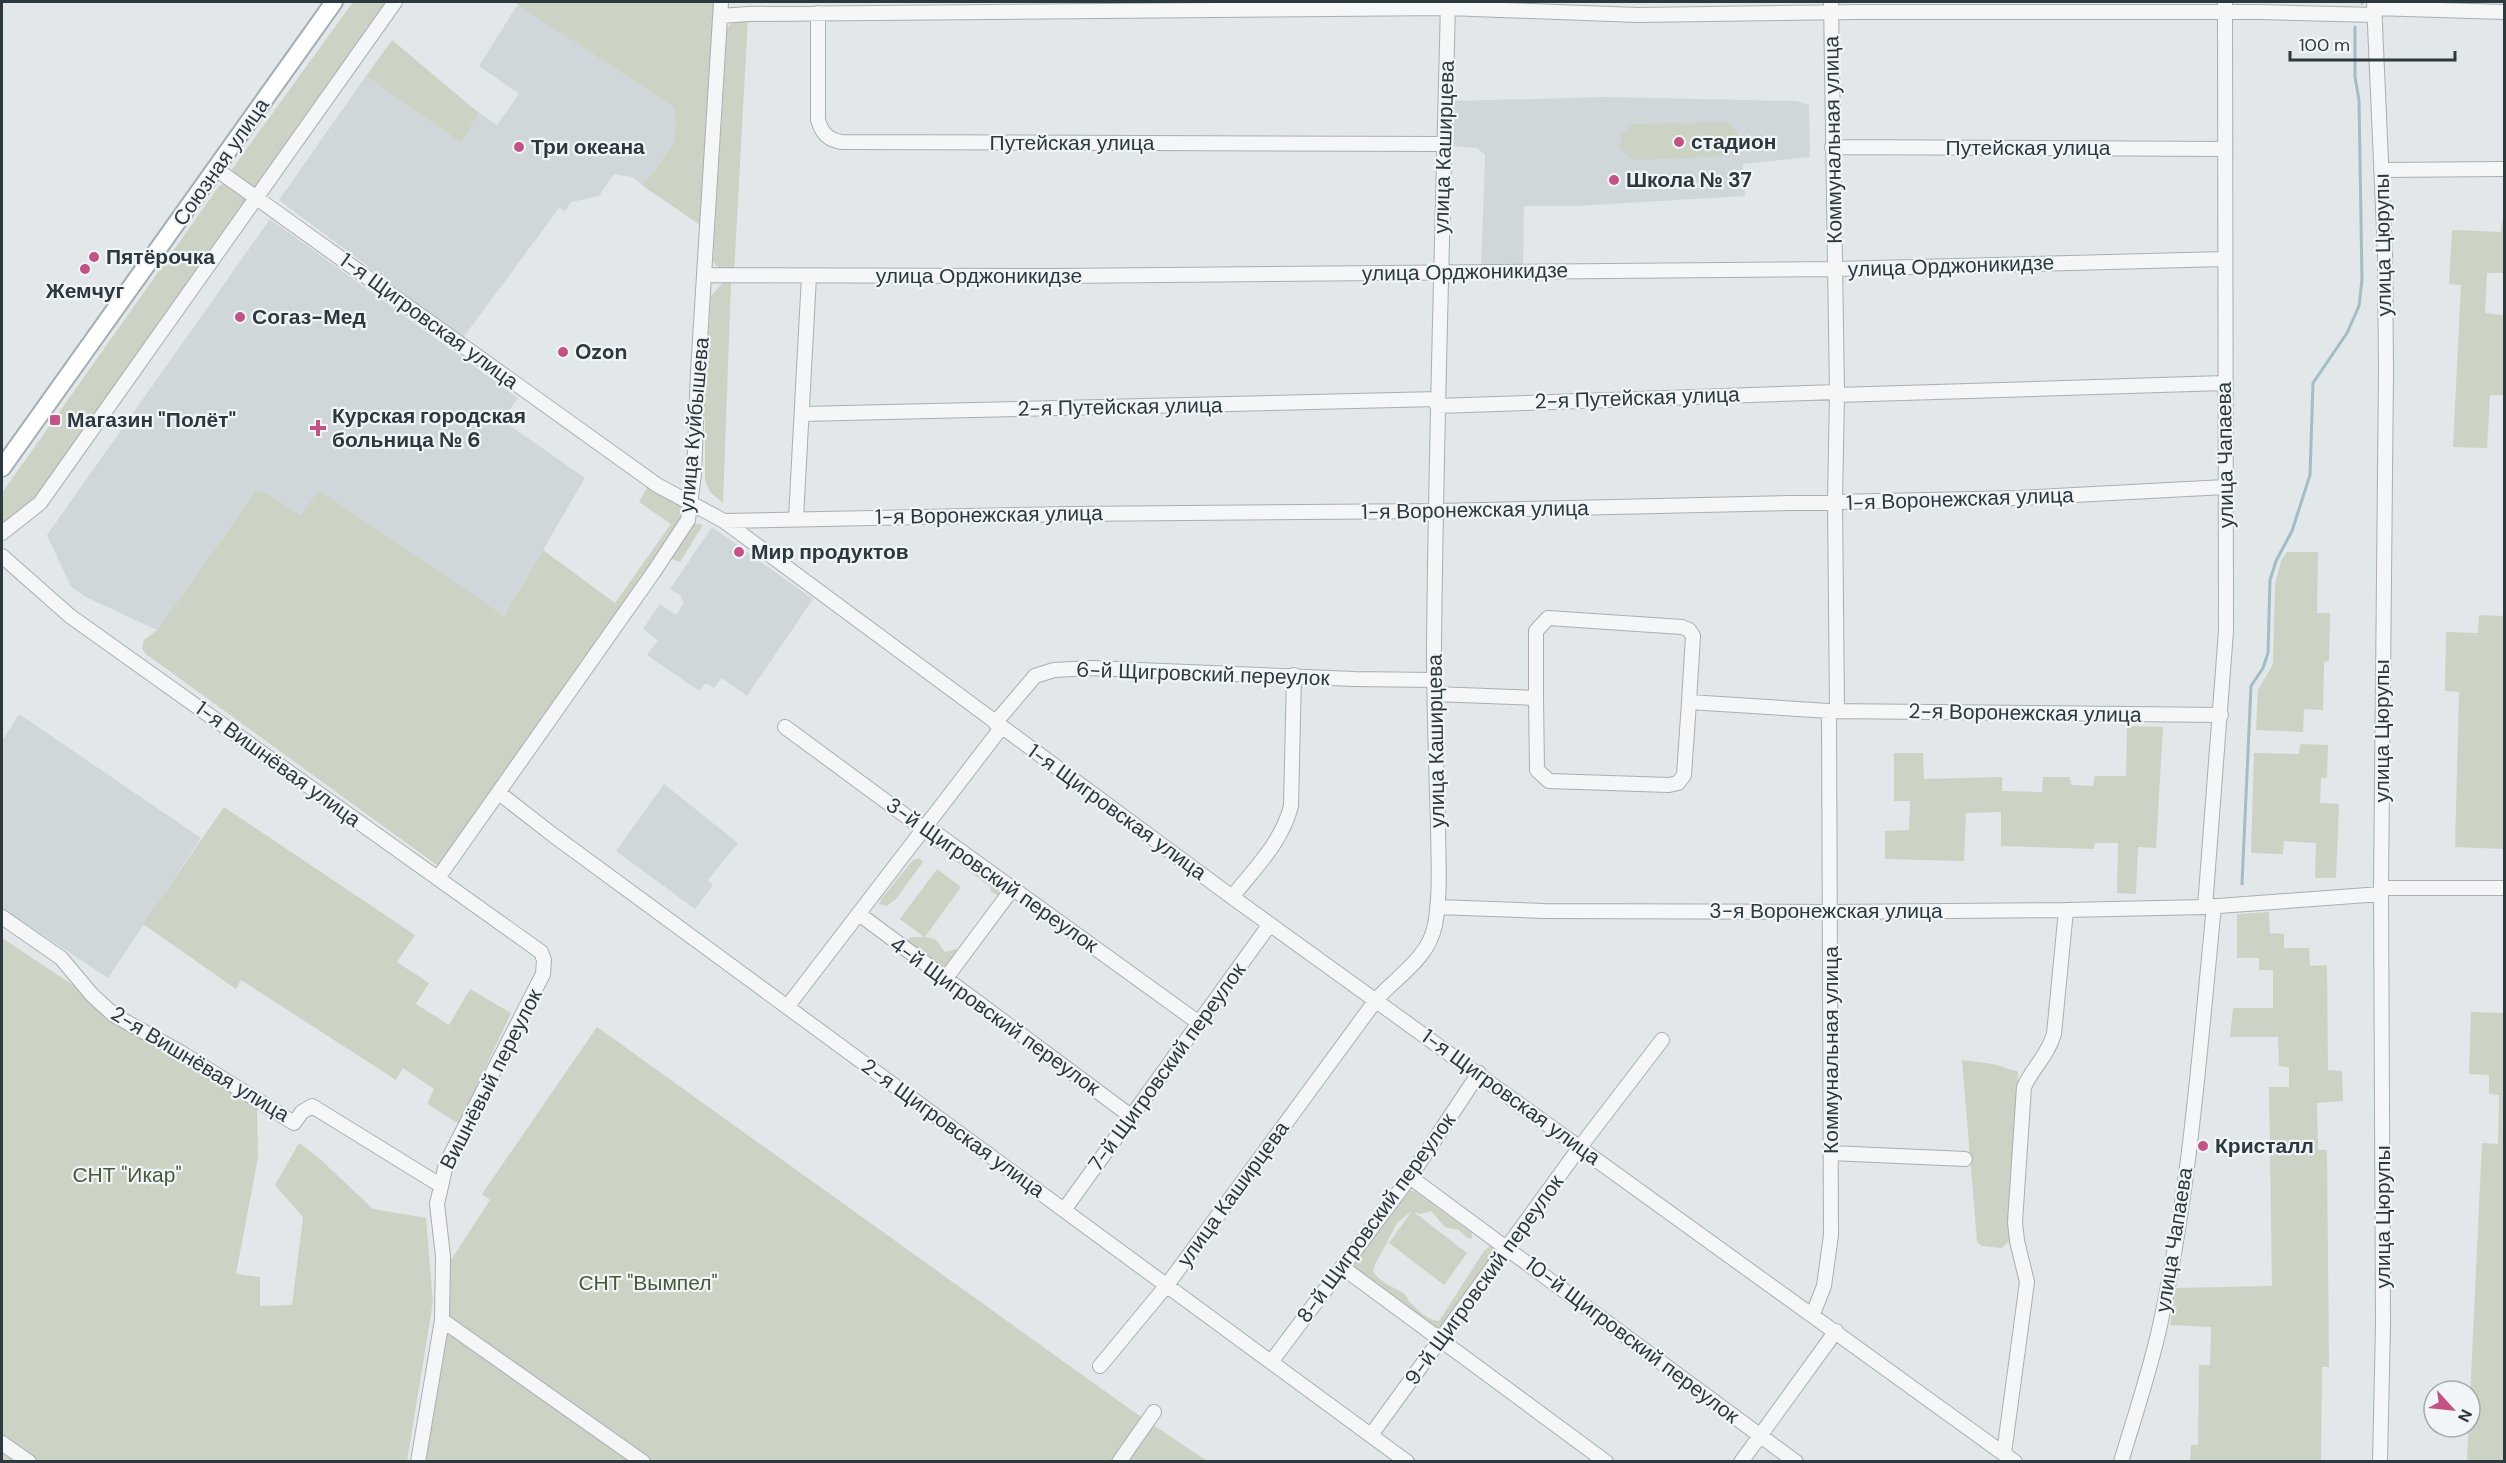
<svg xmlns="http://www.w3.org/2000/svg" width="2506" height="1463" font-family="'DM Sans',sans-serif">
  <rect width="100%" height="100%" fill="#e2e7e9"/>
  <path fill="#d0d7db" d="M520,5L675,108L674,142L643,186L632,177L614,174L599,196L571,202L565,211L559,208L463,338L279,200L366,76L461,143L479,113L497,125L519,94L479,66L516,7Z
    M1607,97L1797,101L1809,105L1810,157L1743,164L1745,196L1575,206H1524L1523,270L1481,269L1485,155L1477,148L1450,146L1452,101Z
    M270,219L518,398L502,420L585,478L504,616L421,561L301,516L270,495L256,491L157,630L88,598L71,587L47,535Z
    M712,527L813,599L747,696L722,678L714,688L706,683L699,691L647,655L658,640L643,629L660,604L676,615L684,603L680,595L670,589Z
    M19,714L201,838L108,978L2,908V741Z
    M664,784L738,843L708,880L713,885L695,909L616,851Z"/>
  <path fill="#ccd2c4" d="M353,2H388L257,186C249,187 234,177 232,169Z
    M514,2H714L700,225L643,186L674,142L675,108Z
    M748,18L734,273L720,270L713,261L727,29L734,19Z
    M392,40L479,113L461,143L366,76Z
    M1726,122C1741,131 1743,146 1729,156L1637,160L1628,156L1620,148L1621,134L1633,124Z
    M225,183L248,198L32,505L2,527V493L219,186Z
    M2502,221H2504V273H2487L2485,313L2504,315V395H2490L2487,448L2453,447L2461,285L2449,284L2452,230L2501,232Z
    M731,282L723,503L710,492L705,480V393L711,296L723,283Z
    M651,487L681,506L685,516L441,868L146,654L142,648L144,640L157,630L256,491L270,495L301,516L319,490L504,616L543,550L615,603L671,524L639,502L647,488Z
    M694,523L703,525L680,562L669,558Z
    M2287,552H2318L2317,613H2330L2329,661L2324,662L2323,710L2304,709L2303,732L2256,730L2258,690L2273,664L2275,584L2281,561Z
    M2479,615L2504,616V849L2455,847L2459,692L2445,691L2446,632L2478,633Z
    M2127,726L2163,727L2156,848L2138,847L2136,894L2117,893L2118,843H2095L2094,849L2001,846V812L1966,813L1964,861L1885,859V831L1909,830L1910,801H1894V753H1923L1924,779L2002,777V791L2042,792L2043,777H2070L2071,785L2093,786L2095,776H2126Z
    M2300,744L2328,745L2327,778H2321L2320,803L2339,804L2336,878H2315L2316,843L2284,841L2283,854L2251,853L2254,753L2299,754Z
    M224,807L415,935L397,962L429,983L416,1004L449,1025L470,989L511,1013L459,1124L427,1104L434,1089L403,1068L396,1080L241,980L236,989L143,924Z
    M932,841L1004,889L1001,897L991,892L990,886L941,851L929,845Z
    M919,858L923,862L896,899L887,906L879,904L882,898L913,860Z
    M937,869L961,887L925,937L935,939L945,952L956,949L960,956L948,972L907,946V940L912,937H924L900,919Z
    M2269,912L2270,933L2284,934V948H2309L2310,966L2327,965L2328,1070L2342,1071L2343,1101L2317,1103L2318,1150H2327L2329,1367H2322L2321,1461H2190L2191,1445H2198L2199,1365H2210L2211,1327L2170,1325L2176,1288L2272,1286L2269,1087H2289V1067L2279,1066L2278,1037H2230L2233,1008H2273V970H2259V958H2237V914Z
    M2,938L257,1107L258,1157L236,1274L260,1277V1306L292,1305L303,1217L275,1185L299,1143L320,1159L373,1209L426,1218L433,1302L407,1461H2Z
    M2471,1012L2504,1013V1461H2467L2482,1143L2498,1144L2499,1095L2489,1094V1075L2469,1074Z
    M597,1027L1134,1412L1207,1461L424,1462L449,1263L490,1200L482,1194Z
    M1962,1060L1993,1064L2018,1072L2010,1240L2002,1248L1982,1246L1977,1242Z
    M1409,1190L1415,1191L1472,1233V1239L1467,1238L1459,1230L1445,1227L1431,1211L1420,1214L1414,1212L1467,1253L1444,1285L1389,1243L1412,1211L1397,1223L1375,1265L1373,1271C1380,1283 1392,1286 1403,1293C1407,1296 1408,1301 1412,1304C1418,1311 1430,1321 1439,1321L1484,1251L1491,1245L1496,1246L1499,1251L1442,1332H1434L1355,1271L1354,1266L1358,1256Z"/>
  <g fill="none" stroke-linecap="round" stroke-linejoin="round">
    <path stroke="#a1bdc5" stroke-width="3" d="M2362,3V2
      M2242,884L2251,686L2263,668L2268,653L2270,580L2276,561L2292,531L2310,475L2313,383L2347,333L2359,306L2362,280L2359,100L2355,77V27"/>
    <g stroke="#a8afb3" stroke-width="16">
      <path id="minor" d="M1831,2L1837,392L1835,502L1837,710
        M2374,2L2385,253L2386,371L2381,888L2383,1325L2380,1462
        M2374,8L2504,12
        M818,13V120C822,133 827,139 841,142L1445,144
        M721,16L748,14L1448,8L1638,15L1855,12H2262L2375,15
        M1832,147L2223,149
        M216,169L657,485L724,521L1232,897L2015,1462
        M2381,170L2504,169
        M706,275L1057,276L1835,269L2224,259
        M1837,395L2224,383
        M1437,406L1837,392
        M802,414L1438,399
        M796,518L809,276
        M724,521L1071,514L1436,511L2018,498L2225,487
        M2,533L40,503L395,2
        M2,556L70,616L541,952L544,960L543,974L446,1164L437,1204L443,1256L442,1320L418,1462
        M1435,694L1536,698V631L1548,618L1682,627L1689,630L1693,636L1689,702
        M1536,698L1537,770L1549,781L1669,785L1678,783L1684,775L1689,702L1829,711L2221,715
        M995,723L1035,676L1054,670L1091,668L1354,679L1434,680
        M785,727L914,822L937,834L1199,1023
        M499,793L553,835L1407,1462
        M438,878L653,573L688,520L694,474L698,372L721,2
        M2381,888H2504
        M1232,897C1255,868 1282,842 1291,806L1294,675
        M1437,907L1544,911L1831,912L2066,910L2205,907L2381,894
        M2205,907L2226,631L2225,2
        M859,914L1132,1117
        M2,917L61,958L92,995L114,1015L180,1052L294,1123L302,1112L312,1106L440,1185
        M946,978L1013,888
        M787,1007L1001,728
        M1831,1153L1965,1159
        M1410,1177L1796,1462
        M1064,1210L1270,924
        M1342,1267L1606,1462
        M1813,1314L1824,1286L1831,1235L1829,711
        M442,1320L643,1462
        M1271,1362L1410,1177L1479,1073
        M1100,1366L1167,1285L1376,1000C1398,975 1428,959 1435,925C1441,892 1438,856 1438,822C1436,764 1434,706 1434,648C1436,432 1443,217 1448,2
        M1371,1435L1580,1147L1662,1040
        M2,1443L29,1462
        M2004,1453L2027,1282L2017,1241L2015,1222L2024,1087C2033,1067 2047,1057 2054,1034L2066,910
        M1119,1462L1154,1412
        M1741,1462L1836,1331
        M2121,1462C2134,1418 2149,1374 2159,1330C2190,1191 2200,1047 2214,906"/>
    </g>
    <g stroke="#a2aeb4" stroke-width="20">
      <path id="major" d="M2,468L334,2"/>
    </g>
    <use href="#minor" stroke="#f4f6f8" stroke-width="14"/>
    <use href="#major" stroke="#fff" stroke-width="16"/>
  </g>
  <g fill="#c15485" stroke="#f1f5f7" stroke-width="2">
    <circle cx="1679" cy="142" r="6"/>
    <circle cx="519" cy="147" r="6"/>
    <circle cx="1614" cy="180" r="6"/>
    <circle cx="94" cy="257" r="6"/>
    <circle cx="85" cy="269" r="6"/>
    <circle cx="240" cy="317" r="6"/>
    <circle cx="563" cy="352" r="6"/>
    <rect x="49" y="414" width="12" height="12" rx="3"/>
    <path d="M315 419h6v6h6v6h-6v6h-6v-6h-6v-6h6z"/>
    <circle cx="739" cy="552" r="6"/>
    <circle cx="2203" cy="1146" r="6"/>
  </g>
  <g text-anchor="middle" dominant-baseline="central" stroke-width="4.5" stroke-linejoin="round" paint-order="stroke">
    <g font-size="21" fill="#2c393f" stroke="#f1f5f7">
      <text transform="translate(1833 140) rotate(-91)">Коммунальная улица</text>
      <text x="1072" y="143">Путейская улица</text>
      <text transform="translate(1444 147) rotate(-88)">улица Каширцева</text>
      <text x="2028" y="148">Путейская улица</text>
      <text transform="translate(221 162) rotate(-55)">Союзная улица</text>
      <text transform="translate(2383 245) rotate(-91)">улица Цюрупы</text>
      <text transform="translate(1951 266) rotate(-2)">улица Орджоникидзе</text>
      <text transform="translate(1465 272) rotate(-1)">улица Орджоникидзе</text>
      <text x="979" y="276">улица Орджоникидзе</text>
      <text transform="translate(429 321) rotate(36)">1-я Щигровская улица</text>
      <text transform="translate(1637 398) rotate(-2)">2-я Путейская улица</text>
      <text transform="translate(1120 407) rotate(-1)">2-я Путейская улица</text>
      <text transform="translate(694 425) rotate(-85)">улица Куйбышева</text>
      <text transform="translate(2225 455) rotate(-91)">улица Чапаева</text>
      <text transform="translate(1960 499) rotate(-2)">1-я Воронежская улица</text>
      <text transform="translate(1475 510) rotate(-1)">1-я Воронежская улица</text>
      <text transform="translate(989 515) rotate(-1)">1-я Воронежская улица</text>
      <text transform="translate(1203 674) rotate(2)">6-й Щигровский переулок</text>
      <text transform="translate(2025 713) rotate(1)">2-я Воронежская улица</text>
      <text transform="translate(2382 731) rotate(-90)">улица Цюрупы</text>
      <text transform="translate(1436 741) rotate(-91)">улица Каширцева</text>
      <text transform="translate(278 764) rotate(36)">1-я Вишнёвая улица</text>
      <text transform="translate(1117 812) rotate(36)">1-я Щигровская улица</text>
      <text transform="translate(992 875) rotate(35)">3-й Щигровский переулок</text>
      <text x="1826" y="911">3-я Воронежская улица</text>
      <text transform="translate(995 1016) rotate(36)">4-й Щигровский переулок</text>
      <text transform="translate(1831 1050) rotate(-90)">Коммунальная улица</text>
      <text transform="translate(200 1064) rotate(31)">2-я Вишнёвая улица</text>
      <text transform="translate(1167 1067) rotate(-54)">7-й Щигровский переулок</text>
      <text transform="translate(491 1079) rotate(-63)">Вишнёвый переулок</text>
      <text transform="translate(1511 1097) rotate(36)">1-я Щигровская улица</text>
      <text transform="translate(953 1128) rotate(36)">2-я Щигровская улица</text>
      <text transform="translate(1233 1194) rotate(-54)">улица Каширцева</text>
      <text transform="translate(2383 1217) rotate(-90)">улица Цюрупы</text>
      <text transform="translate(1376 1218) rotate(-54)">8-й Щигровский переулок</text>
      <text transform="translate(2174 1240) rotate(-81)">улица Чапаева</text>
      <text transform="translate(1484 1280) rotate(-54)">9-й Щигровский переулок</text>
      <text transform="translate(1632 1340) rotate(37)">10-й Щигровский переулок</text>
    </g>
    <g font-size="21" font-weight="bold" fill="#2c393f" stroke="#f1f5f7" text-anchor="start">
      <text x="1691" y="142">стадион</text>
      <text x="531" y="147">Три океана</text>
      <text x="1626" y="180">Школа № 37</text>
      <text x="106" y="257">Пятёрочка</text>
      <text x="85" y="291" text-anchor="middle">Жемчуг</text>
      <text x="252" y="317">Согаз-Мед</text>
      <text x="575" y="352">Ozon</text>
      <text x="332" y="416">Курская городская<tspan x="332" dy="24">больница № 6</tspan></text>
      <text x="67" y="420">Магазин "Полёт"</text>
      <text x="751" y="552">Мир продуктов</text>
      <text x="2215" y="1146">Кристалл</text>
    </g>
    <g font-size="21" fill="#495a3a" stroke="#f1f5f7">
      <text x="127" y="1175">СНТ "Икар"</text>
      <text x="648" y="1283">СНТ "Вымпел"</text>
    </g>
  </g>
  <rect width="2506" height="1463" fill="none" stroke="#2c393f" stroke-width="6"/>
  <g transform="translate(2452 1409) rotate(117)"><circle r="28" fill="#f1f5f7" stroke="#a2aaad" stroke-width="1.5"/>
  <path d="M0-4.5L10 22L0 15L-10 22Z" fill="#c15485"/>
  <text y="-9" font-size="16" font-weight="bold" text-anchor="middle" fill="#2c393f">N</text>
  </g>
  <path d="M2290 51v9h165v-9" fill="none" stroke="#2c393f" stroke-width="3"/>
  <text x="2299" y="51" font-size="18" fill="#2c393f" stroke="#f1f5f7" stroke-width="4.5" paint-order="stroke">100 m</text>
</svg>
